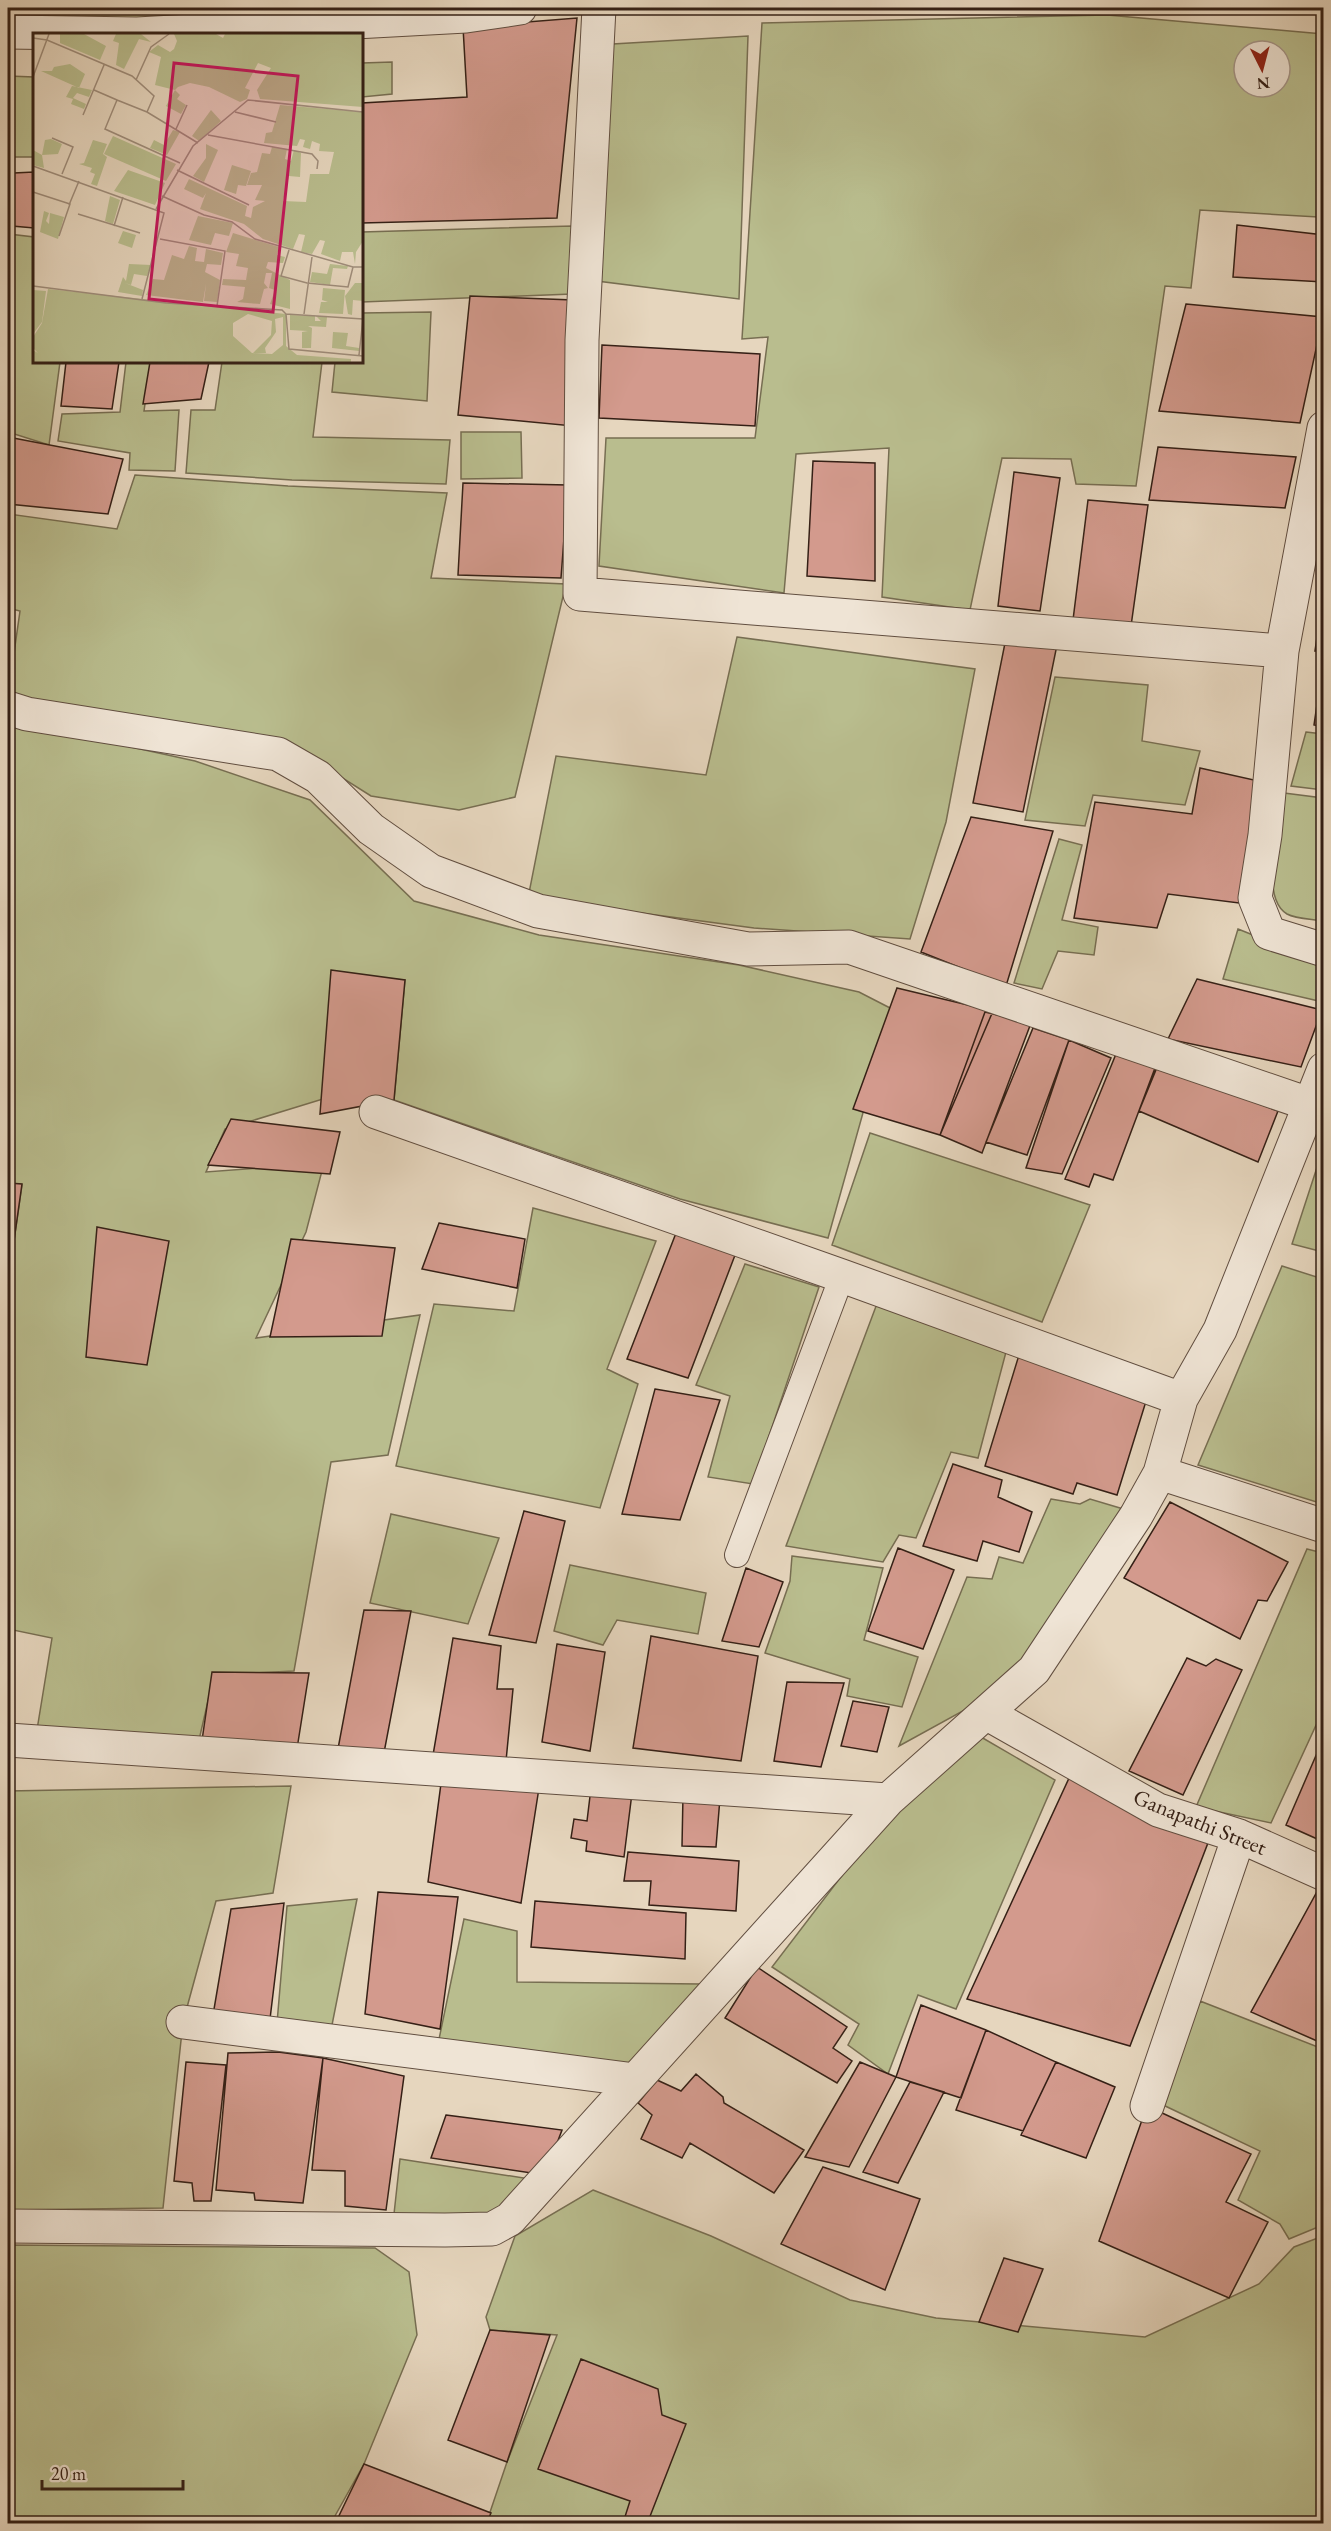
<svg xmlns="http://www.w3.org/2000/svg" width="1331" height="2531" font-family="'EB Garamond',serif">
  <rect width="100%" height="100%" fill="#e6d6be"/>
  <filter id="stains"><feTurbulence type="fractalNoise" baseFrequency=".00333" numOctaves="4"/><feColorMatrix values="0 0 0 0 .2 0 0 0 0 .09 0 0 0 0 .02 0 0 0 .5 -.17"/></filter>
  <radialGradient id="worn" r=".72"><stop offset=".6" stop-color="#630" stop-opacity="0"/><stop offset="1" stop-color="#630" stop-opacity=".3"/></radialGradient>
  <path fill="#b9bd8e" stroke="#776e52" stroke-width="1.5" fill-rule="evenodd" d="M8,8H192L198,12L147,21L8,22Z
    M1107,15L1323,34L1324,170L1318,217L1200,210L1191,288L1165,286L1136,486L1076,484L1071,459L1002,458L970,610L882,597L889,448L796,454L784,593L599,566L606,438H755L768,337L742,339L762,23ZM1244,51H1280V87H1244Z
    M748,36L739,299L597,281L613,44Z
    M392,62V94L362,97V63Z
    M8,76L34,77V157H13L9,234L34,237V362H60L49,445L8,432Z
    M572,226V294L362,302V232Z
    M431,312L427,401L332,392L335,362H362V313Z
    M126,362H151L144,411L179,410L175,471L129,470L130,453L58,441L62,414L120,412Z
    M222,362H322L313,437L450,440L446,484L292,480L186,473L191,410H215Z
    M461,432H521L522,478L461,479Z
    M135,475L288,486L447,493L431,578L566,584L515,797L459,810L371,796L295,748L8,695L20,611L8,608L9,514L117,529Z
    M737,637L975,669L946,822L910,939L754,928L528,898L556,756L706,775Z
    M1055,677L1148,685L1142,741L1200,751L1185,805L1093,795L1085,826L1025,820Z
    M8,720L195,761L310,800L414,901L539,935L739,965L859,992L892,1009L828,1238L680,1199L394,1100L405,980L335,976L336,1095L225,1129L206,1172L324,1163L306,1232L256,1338L420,1315L388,1455L331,1462L294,1671L214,1675L196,1753L35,1742L52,1638L8,1629V1283L22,1185L8,1183Z
    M1306,732L1323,734V790L1291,786Z
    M1284,793L1323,798V921C1313,919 1296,919 1287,914C1258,897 1280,821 1284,793Z
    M1059,839L1082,845L1062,920L1098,927L1094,955L1058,951L1042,989L1014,983Z
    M1238,929L1323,963V1002L1223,979Z
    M870,1133L1090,1205L1042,1322L832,1245Z
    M1323,1149L1324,1252H1323L1292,1244Z
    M533,1208L656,1241L607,1369L638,1384L600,1508L396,1466L434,1304L514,1311Z
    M745,1264L819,1287L753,1484L708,1477L730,1396L696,1385Z
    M1282,1266L1323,1279V1504L1198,1465Z
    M878,1301L1006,1352L978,1458L951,1452L916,1538L899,1535L883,1562L786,1546Z
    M1051,1499L1080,1504L1090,1499L1130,1511L1020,1662L972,1706L899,1746L967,1577L992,1579L999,1557L1023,1563Z
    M391,1514L499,1538L468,1624L370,1603Z
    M1307,1549L1323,1553V1710L1271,1823L1196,1807Z
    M792,1556L883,1568L864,1640L918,1657L902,1707L847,1696L850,1679L765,1653L790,1581Z
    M570,1565L706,1593L698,1634L617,1620L603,1645L554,1631Z
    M981,1737L1055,1780L956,2009L918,1995L888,2074L848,2045L859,2024L772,1967L889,1814Z
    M291,1786L273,1893L216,1901L183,2022L163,2208L8,2210V1791Z
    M357,1899L332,2025L277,2023L287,1906Z
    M464,1919L517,1931V1982L700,1984L629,2067L438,2044Z
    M1200,2001L1323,2049V2225L1289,2239L1280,2224L1238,2200L1260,2151L1161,2104Z
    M400,2159L530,2179L498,2218L394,2214Z
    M593,2190L711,2236L850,2300L936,2318L1145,2337L1259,2284L1294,2247L1323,2236V2523L486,2524L507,2462L557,2335L490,2330L486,2317L515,2236Z
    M8,2245L375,2248L409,2272L417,2335L364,2464L331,2523L8,2524Z"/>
  <path fill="#d39a8d" stroke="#352016" stroke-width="1.5" d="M577,18L557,218L362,223V103L467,97L463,27Z
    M34,172V228L12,226L14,173Z
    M1237,225L1324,235V282L1233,277Z
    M470,296L573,300V426L458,415Z
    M1186,304L1323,317L1300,423L1159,411Z
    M602,345L760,354L755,426L599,418Z
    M66,362H119L112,409L61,406Z
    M150,362H209L201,399L143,404Z
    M8,437L123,459L108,514L8,504Z
    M1158,447L1296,457L1285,508L1149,500Z
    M813,461L875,463V581L807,576Z
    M1014,472L1060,478L1040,611L998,606Z
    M463,483L568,485L561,578L458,575Z
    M1088,500L1148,505L1131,626L1072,628Z
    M1324,590V651H1315Z
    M1006,638L1057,645L1023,812L973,803Z
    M1324,657V727L1314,725Z
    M1200,768L1263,782L1239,903L1168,894L1157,928L1074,918L1095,802L1192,814Z
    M971,817L1053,831L1006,986L921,952Z
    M331,970L405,980L394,1100L320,1114Z
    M1197,979L1322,1010L1301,1067L1168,1039Z
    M897,988L993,1011L940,1135L853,1109Z
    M985,1012L1031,1023L982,1153L940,1135Z
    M1033,1028L1069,1040L1027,1155L986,1142Z
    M1069,1040L1111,1058L1062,1174L1026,1168Z
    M1116,1054L1155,1068L1113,1180L1094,1174L1089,1187L1065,1179Z
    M1158,1065L1278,1111L1258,1162L1139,1111Z
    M231,1119L340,1132L330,1174L208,1165Z
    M8,1183L22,1184L8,1283Z
    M439,1223L525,1239L517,1288L422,1269Z
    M97,1227L169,1241L147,1365L86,1357Z
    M678,1228L737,1250L688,1378L627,1359Z
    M291,1239L395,1248L382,1336L270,1337Z
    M1019,1355L1147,1398L1117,1495L1077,1483L1073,1494L985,1466Z
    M655,1389L720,1400L680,1520L622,1514Z
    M953,1464L1002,1480L998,1497L1032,1512L1019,1552L983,1541L977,1561L923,1546Z
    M1170,1502L1288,1562L1267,1601L1258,1600L1240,1639L1124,1578Z
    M524,1511L565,1521L536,1643L489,1635Z
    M898,1548L954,1570L923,1649L868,1631Z
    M746,1568L783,1582L759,1647L722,1641Z
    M364,1610L411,1611L383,1758L337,1754Z
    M651,1636L758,1656L741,1761L633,1748Z
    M453,1638L501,1646L497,1689H513L506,1761L433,1755Z
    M557,1644L605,1652L590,1751L542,1742Z
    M1187,1658L1206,1666L1216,1659L1242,1670L1183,1795L1129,1771Z
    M212,1672L309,1673L296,1755L200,1754Z
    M787,1682L844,1683L821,1767L774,1761Z
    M853,1701L889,1707L877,1752L841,1746Z
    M1324,1737V1842L1286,1825Z
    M1076,1763L1211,1835L1130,2046L967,1999Z
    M442,1776L539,1788L521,1903L428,1882Z
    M591,1788L632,1793L624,1857L586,1851L587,1841L571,1838L574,1819L587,1821Z
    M683,1795L720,1798L716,1847L682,1846Z
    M628,1852L739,1861L736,1911L649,1905L651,1881H624Z
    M1319,1888L1324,1891V2044L1251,2012Z
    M378,1892L458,1897L440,2029L365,2014Z
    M535,1901L686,1913L685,1959L531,1947Z
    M284,1903L270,2019L213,2015L231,1909Z
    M757,1967L847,2027L833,2048L852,2061L837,2083L725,2018Z
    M921,2005L986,2030L961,2098L896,2077Z
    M986,2030L1056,2062L1023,2131L956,2110Z
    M278,2052L323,2058L303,2203L255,2200L254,2193L216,2190L228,2053Z
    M323,2058L404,2076L386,2210L345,2206V2171L312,2170Z
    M186,2062L226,2065L211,2201H194L192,2183L174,2181Z
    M860,2062L896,2077L849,2167L805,2157Z
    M1056,2062L1115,2087L1086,2158L1021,2135Z
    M696,2074L723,2097L724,2103L804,2150L774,2193L690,2143L682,2158L641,2139L652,2115L638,2103L657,2080L681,2091Z
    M910,2082L944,2092L898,2183L863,2172Z
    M1147,2106L1251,2154L1226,2202L1268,2222L1229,2298L1099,2241Z
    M446,2115L562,2130L545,2175L431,2158Z
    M823,2167L920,2199L885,2290L781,2244Z
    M1004,2258L1043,2269L1018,2332L979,2322Z
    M490,2330L550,2335L507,2462L448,2440Z
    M581,2359L658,2389L662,2415L686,2424L647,2524L623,2523L630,2501L538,2469Z
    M364,2464L491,2513L486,2524H335Z"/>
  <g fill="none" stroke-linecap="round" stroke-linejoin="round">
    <g stroke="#614e40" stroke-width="26">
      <path id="lane" d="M737,1555L842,1276"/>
    </g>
    <g stroke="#614e40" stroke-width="35">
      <path id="street" d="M599,8L582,340L580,594L1282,651
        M8,32L137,34L466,16L520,8
        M1324,428L1282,651L1265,835L1255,898L1269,933L1324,950
        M8,708L27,714L278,754L318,777L371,829L431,871L538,911L748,949L849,947L1309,1104
        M376,1112L842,1276L1181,1399
        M1160,1473L1324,1526
        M986,1713L1158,1810L1239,1836L1324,1874
        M8,1740L888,1800
        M183,2022L635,2080
        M1147,2106L1239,1836
        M8,2226L445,2230L492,2229L510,2219L888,1800L1034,1670L1136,1516L1160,1473L1181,1399L1220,1330L1324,1069"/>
    </g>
    <use href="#lane" stroke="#efe4d5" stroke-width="24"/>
    <use href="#street" stroke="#efe4d5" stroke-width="33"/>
  </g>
  <g text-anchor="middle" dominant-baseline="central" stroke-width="6" stroke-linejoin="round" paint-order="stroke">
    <g font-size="22" fill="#352016" stroke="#efe4d5">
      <text transform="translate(1200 1822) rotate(22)">Ganapathi Street</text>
    </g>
  </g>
  <g transform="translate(33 33)">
    <rect width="330" height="330" fill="#e6d6be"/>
    <path d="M27,1H51L73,13L67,27L27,10ZM83,1H108L118,9L106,6L91,36L83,32L86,10L80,8ZM141,1H183L190,5L192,1H330V74L227,66L224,57L238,35L225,30L212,55L217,57L214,66L207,69L176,54L157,50L145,54L142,57L147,62L144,66L153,72L148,81L133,73L142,57L122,52L128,24L116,19L125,12L137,19L141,16L144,8ZM37,31L52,41L46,55L8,38H19L21,34ZM39,53L59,57L56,64L44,60L40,65L53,71L51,76L38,71L40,66L33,64ZM247,72L330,79V208L323,219L322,231L320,219H309L307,228L288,221L292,208L287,207L279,221L268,219L272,202L266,201L260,216L230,206L211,191L167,176L173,160L170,165L151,156L156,146L214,173L212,183L218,185L220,174L232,168L222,167L229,152H214L218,140L224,139L229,120L237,121L239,114L254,116L252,126L258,128L261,117L268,120L267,144L256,143L250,168L273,169L277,141H296L301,119L286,118L287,111L279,108L277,116L270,114L272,107L267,106L264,113L231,110L233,100L239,99ZM178,77L188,88L166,108L159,103ZM140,97L147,99L134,122L117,115L121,107L131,112ZM80,103L143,131L133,148L71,121ZM18,106L29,111L25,121L9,122L11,135L0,132V117L9,122L12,107ZM60,107L74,111L70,121L74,124L64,153L58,151L62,141L57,139L59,135L46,131L51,130ZM173,111L185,117L171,149L160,143L173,125ZM199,132L218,138L213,153L205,152L203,161L191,157ZM95,137L132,150L122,172L81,158ZM77,163L87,167L80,191L72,188ZM11,178L16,180L13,188L16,191L17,180L31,184L25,206L7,199ZM165,183L200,190L196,203L182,200L178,212L156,207ZM90,198L103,202L99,215L85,210ZM200,200L246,214L244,222L252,224L250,230L235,229L233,235L257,247V276L237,271L242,257L236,255L239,240H233L231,250L235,255L231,256L227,271L204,269L210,266L212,254L189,252L190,246L213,247L215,235L203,233L206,221L193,219ZM156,213L164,215L162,228L171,229L173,216L190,220L188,232L174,231L172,239L187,247L184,269L171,268L173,251L170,269L113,262L120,246L131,247L139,222L151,226ZM96,231L118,232L114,243L101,241L98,252L92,250L110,257L109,263L85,259L90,244L93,248ZM297,231L315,233L314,236L300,235L297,252L277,249L279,239L294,241ZM322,250H330V268L320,267L319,282L315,281L312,263ZM290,255L312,257L310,281L286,280L288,269H295L289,267ZM15,256L253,281V313L264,322L318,326V329H0V317L5,320L0,315V304L9,290ZM215,281L239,288L238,302L220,320H233L232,315L243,299L242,286L250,284V312L239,321L219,320L200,303V290ZM0,257L13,258L9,289L0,301ZM257,282L282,283V288H288L283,283L294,284L293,294L275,293L279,295L278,315H269V299L275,298L257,297ZM300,299L315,300L313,313L326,315V318L299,315Z" fill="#b9bd8e" fill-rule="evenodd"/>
    <path fill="none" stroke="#9f8d7b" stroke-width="1.5" d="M0,5L14,7L99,43L121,63L114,79M0,44L16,1M103,47L118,14L136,1M61,57L84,67L72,96L147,130M84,67L114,79L165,110M202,79L243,89M50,82L71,32M143,96L154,72M175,102L279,121L285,128L284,136M19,105L40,114L29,141M0,133L131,180L109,266M144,137L216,172M0,159L37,171L26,203M129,163L171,182L199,189L222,206L320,234M36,172L46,148M123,176L160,113L215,67L330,79M45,181L107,200M81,193L90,164M127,206L192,218L184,273M256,217L248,243L274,250L315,254L320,234H330M0,253L133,270L249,277L253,281L256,316L330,323M253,281L330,286M271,281L279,224M326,322L330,286"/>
    <path fill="#c2185b" fill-opacity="0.15" stroke="#c2185b" stroke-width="3" d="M141,30L265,43L240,279L116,266Z"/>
    <rect width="330" height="330" fill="none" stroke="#352016" stroke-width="3"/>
  </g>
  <rect width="1331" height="2531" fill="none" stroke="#e6d6be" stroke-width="30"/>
  <rect x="9" y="9" width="1313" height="2513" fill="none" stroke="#352016" stroke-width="3"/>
  <rect x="15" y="15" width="1301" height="2501" fill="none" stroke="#352016" stroke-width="1.5"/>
  <g transform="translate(1262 69) rotate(174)"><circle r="28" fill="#efe4d5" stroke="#a59689" stroke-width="1.5"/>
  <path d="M0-4.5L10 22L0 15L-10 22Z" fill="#8f2418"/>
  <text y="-9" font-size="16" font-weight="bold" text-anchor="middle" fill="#352016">N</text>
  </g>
  <path d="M42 2480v9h141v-9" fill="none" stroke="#352016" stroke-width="3"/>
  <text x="51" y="2480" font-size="18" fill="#352016" stroke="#efe4d5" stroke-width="4.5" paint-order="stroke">20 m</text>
  <rect width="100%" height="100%" filter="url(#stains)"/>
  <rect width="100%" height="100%" fill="url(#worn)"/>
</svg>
